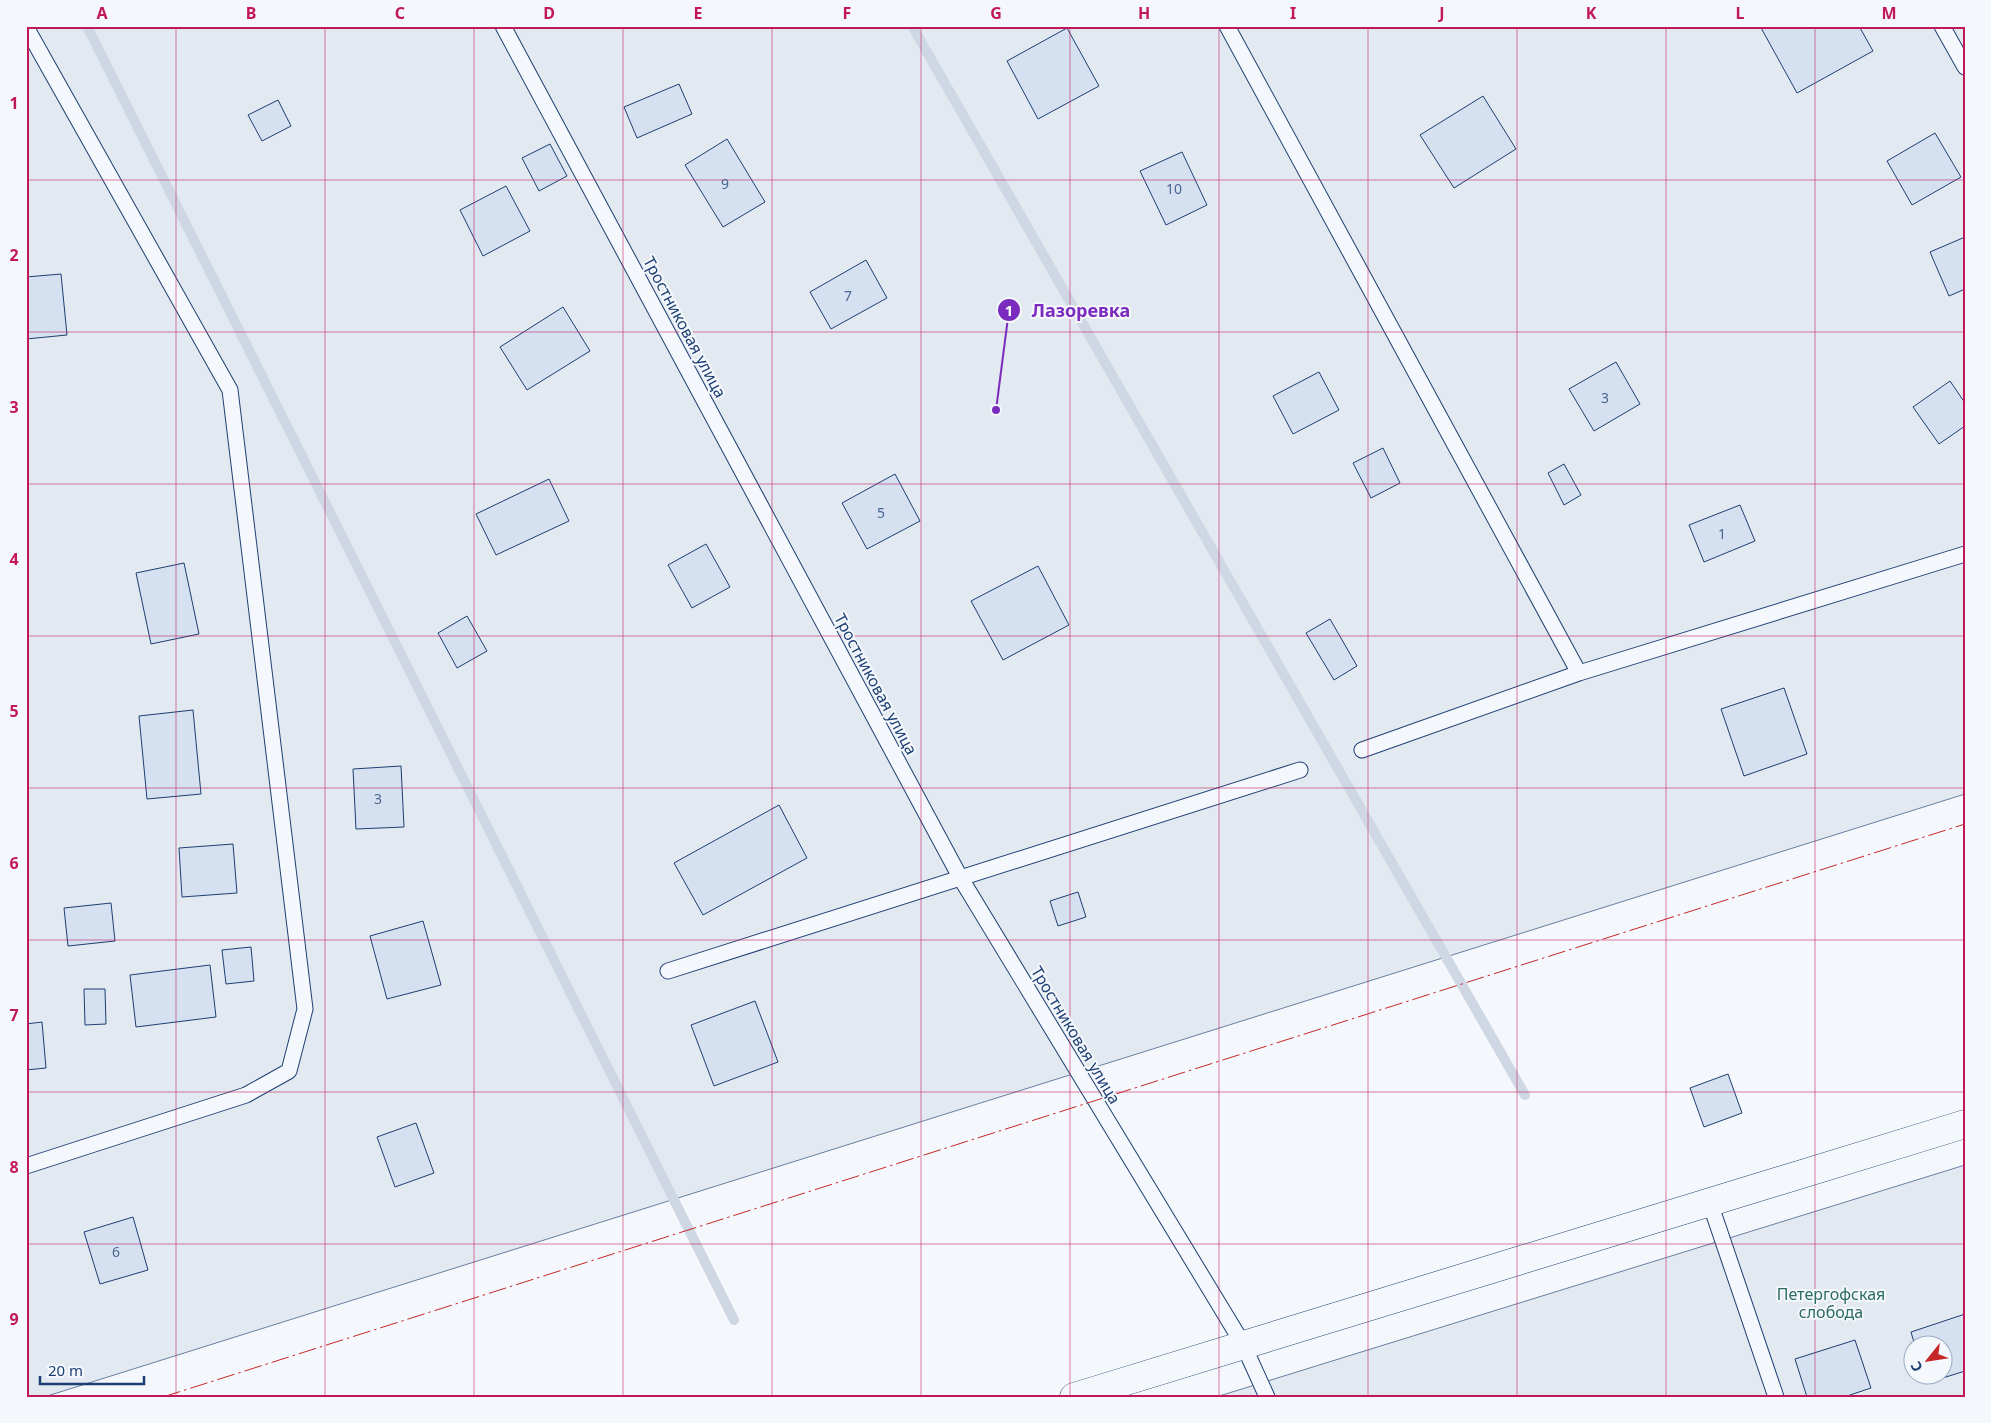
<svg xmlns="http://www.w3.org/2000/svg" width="1991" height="1423" font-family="'Noto Sans',sans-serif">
  <rect width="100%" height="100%" fill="#f4f7fb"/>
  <path fill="#e3e9f0" stroke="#687fa3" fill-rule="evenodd" d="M26,26H1965V794L44,1397H26Z
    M1965,1165V1397H1216ZM1914,1346H1944V1376H1914Z"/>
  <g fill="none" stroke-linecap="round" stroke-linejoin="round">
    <path stroke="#cfd7e4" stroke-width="10" d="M87,26L734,1320
      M912,26L1525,1095"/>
  </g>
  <path fill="#d5e0f0" stroke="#1d3f73" d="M1760,26H1859L1873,51L1797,93Z
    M1067,28L1099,86L1038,119L1007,61Z
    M679,84L692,114L637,138L624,107Z
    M1483,96L1516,149L1454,188L1420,135Z
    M278,100L291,126L262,141L248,115Z
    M1935,133L1961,177L1912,205L1887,161Z
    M727,139L765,202L723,227L685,165Z
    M550,144L567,176L539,191L522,158Z
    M1182,152L1207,205L1166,225L1140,171Z
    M506,186L530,231L483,256L460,210Z
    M1965,237V289L1949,296L1930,252Z
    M866,260L887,298L831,329L810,292Z
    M61,274L67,335L26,339V277Z
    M563,307L590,351L527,390L500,347Z
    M1616,362L1640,404L1594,431L1569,389Z
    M1319,372L1339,410L1293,434L1273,396Z
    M1950,381L1965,403V426L1939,444L1913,407Z
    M1383,448L1400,483L1371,498L1353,463Z
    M1564,464L1581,495L1564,505L1548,473Z
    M895,474L920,521L867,549L842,503Z
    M549,479L569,521L496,555L476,514Z
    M1740,505L1755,541L1704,562L1689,525Z
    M706,544L730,587L692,608L668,565Z
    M184,563L199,634L151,644L136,573Z
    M1038,566L1069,625L1003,660L971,601Z
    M467,616L487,651L457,668L438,633Z
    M1330,619L1357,666L1334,680L1306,633Z
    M1784,688L1807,754L1744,776L1721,709Z
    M193,710L201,794L147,799L139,716Z
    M401,766L404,827L356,829L353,769Z
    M779,805L807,858L703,915L674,863Z
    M233,844L237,893L182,897L179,848Z
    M1078,892L1086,917L1058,926L1050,901Z
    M111,903L115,941L68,946L64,908Z
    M423,921L441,985L387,999L370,936Z
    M251,947L254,981L226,984L222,950Z
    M210,965L216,1017L136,1027L130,975Z
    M84,989H105L106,1024L85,1025Z
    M755,1001L778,1062L714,1086L691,1025Z
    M42,1022L46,1068L26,1070V1024Z
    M1728,1074L1742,1113L1704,1127L1690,1088Z
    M416,1123L434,1173L395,1187L377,1137Z
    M133,1217L148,1270L100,1284L84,1232Z
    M1965,1314V1371L1927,1383L1925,1376H1944V1346H1915L1911,1332Z
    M1855,1340L1871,1388L1844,1397H1807L1795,1359Z"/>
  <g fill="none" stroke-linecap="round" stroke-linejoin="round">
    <g stroke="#1d3f73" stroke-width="17">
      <path id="lane" d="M503,26L960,877L1243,1344L1267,1397
        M1227,26L1579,673
        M1942,26L1965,67
        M26,27L230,390L305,1009L289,1071L246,1095L26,1166
        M1362,750L1579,673L1965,554
        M668,971L1300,770
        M1710,1203L1776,1397"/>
    </g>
    <g stroke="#1d3f73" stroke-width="29">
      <path id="secondary" d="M1074,1397L1965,1124"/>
    </g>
    <use href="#lane" stroke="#f4f7fb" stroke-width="15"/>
    <use href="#secondary" stroke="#f4f7fb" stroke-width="28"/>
    <path stroke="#c62828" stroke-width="1" stroke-dasharray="18 4 2.5 4" stroke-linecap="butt" d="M163,1397L1965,824"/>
  </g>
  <path fill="none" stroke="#c2185b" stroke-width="1" stroke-opacity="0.55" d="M176,26V1397M325,26V1397M474,26V1397M623,26V1397M772,26V1397M921,26V1397M1070,26V1397M1219,26V1397M1368,26V1397M1517,26V1397M1666,26V1397M1815,26V1397M26,180H1965M26,332H1965M26,484H1965M26,636H1965M26,788H1965M26,940H1965M26,1092H1965M26,1244H1965"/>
  <g text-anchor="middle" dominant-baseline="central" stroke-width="4" stroke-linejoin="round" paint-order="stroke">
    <g font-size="14" fill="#4b6792">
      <text x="725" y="183">9</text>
      <text x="1174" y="188">10</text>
      <text x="848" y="295">7</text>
      <text x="1605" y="397">3</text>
      <text x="881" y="512">5</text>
      <text x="1722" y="533">1</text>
      <text x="378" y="798">3</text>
      <text x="116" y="1251">6</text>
    </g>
    <g font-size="16" fill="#1d3f73" stroke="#f4f7fb">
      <text transform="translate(685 327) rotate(62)">Тростниковая улица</text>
      <text transform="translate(876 684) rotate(62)">Тростниковая улица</text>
      <text transform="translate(1076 1035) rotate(59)">Тростниковая улица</text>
    </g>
    <g font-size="16" fill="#2c6c60" stroke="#f4f7fb">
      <text x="1831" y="1294">Петергофская<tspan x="1831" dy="18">слобода</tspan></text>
    </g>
  </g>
  <path fill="none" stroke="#7b2cbf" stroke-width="2" d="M996 410L1009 310"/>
  <g fill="#7b2cbf" stroke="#f4f7fb" stroke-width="2">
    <circle cx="996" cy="410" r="5"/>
    <circle cx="1009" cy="310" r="12"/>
  </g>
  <g font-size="15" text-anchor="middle" font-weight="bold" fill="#fff">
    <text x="1009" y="316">1</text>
  </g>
  <g font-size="18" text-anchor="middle" font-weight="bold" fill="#7b2cbf" stroke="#f4f7fb" stroke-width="4" stroke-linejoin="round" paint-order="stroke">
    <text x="1081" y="317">Лазоревка</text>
  </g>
  <rect width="1991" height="1423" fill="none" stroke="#f4f7fb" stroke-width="55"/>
  <g transform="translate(1928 1360) rotate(240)"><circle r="24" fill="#f4f7fb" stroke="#9eadc5"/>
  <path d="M0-4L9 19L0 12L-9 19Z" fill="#c62828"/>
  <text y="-8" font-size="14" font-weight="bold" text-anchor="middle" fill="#1d3f73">С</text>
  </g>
  <path d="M40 1376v8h104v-8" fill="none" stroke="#1d3f73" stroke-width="2.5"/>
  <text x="48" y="1376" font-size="15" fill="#1d3f73" stroke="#f4f7fb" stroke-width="4" paint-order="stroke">20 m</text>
  <rect x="28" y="28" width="1936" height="1368" fill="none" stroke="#c2185b" stroke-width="2"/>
  <g font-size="16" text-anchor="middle" font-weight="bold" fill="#c2185b">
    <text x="102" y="19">A</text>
    <text x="251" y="19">B</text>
    <text x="400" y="19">C</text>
    <text x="549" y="19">D</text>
    <text x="698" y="19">E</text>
    <text x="847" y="19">F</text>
    <text x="996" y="19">G</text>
    <text x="1144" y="19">H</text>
    <text x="1293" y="19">I</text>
    <text x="1442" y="19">J</text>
    <text x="1591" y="19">K</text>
    <text x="1740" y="19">L</text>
    <text x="1889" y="19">M</text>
    <text x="14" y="109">1</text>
    <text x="14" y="261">2</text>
    <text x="14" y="413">3</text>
    <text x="14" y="565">4</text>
    <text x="14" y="717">5</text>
    <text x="14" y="869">6</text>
    <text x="14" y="1021">7</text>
    <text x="14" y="1173">8</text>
    <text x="14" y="1325">9</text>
  </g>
</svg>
